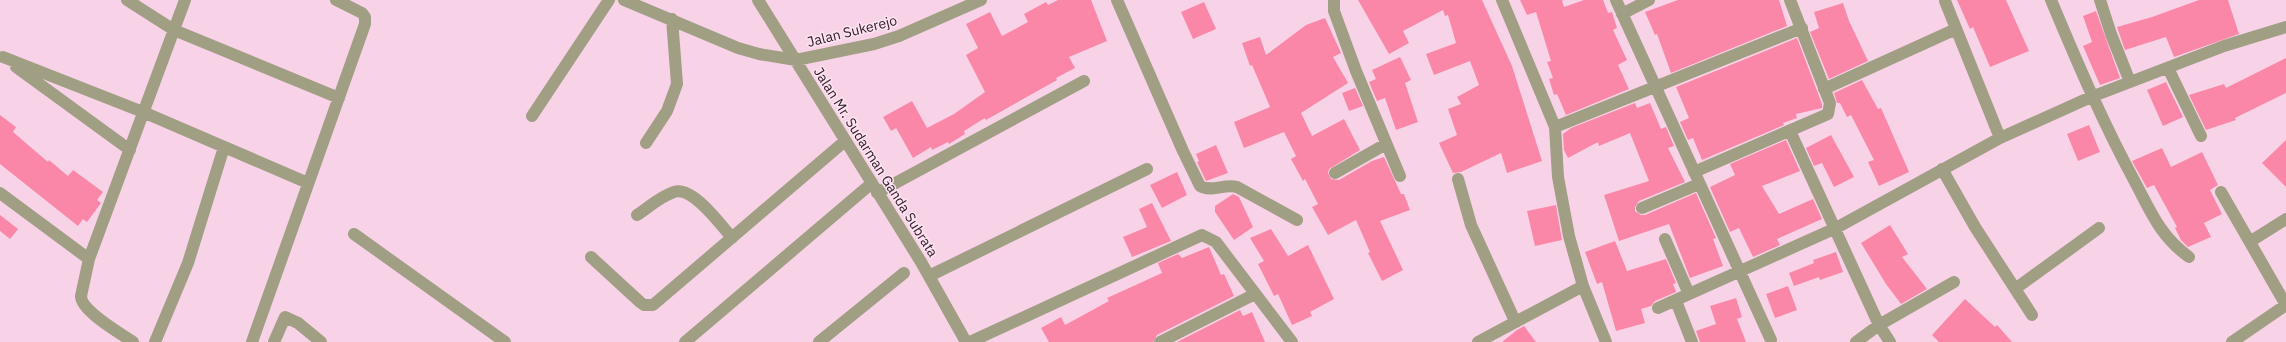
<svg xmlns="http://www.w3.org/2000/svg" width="2286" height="342" font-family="'IBM Plex Sans',sans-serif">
  <rect width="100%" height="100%" fill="#f8d3e8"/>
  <path fill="#fb87a8" d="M1058,0H1091L1107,41L1069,57L1075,68L1056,78L1057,80L986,120L985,118L964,131L965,134L949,144L948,142L932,150L931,147L913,158L896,128L891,131L883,117L912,101L927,128L954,114L985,92L966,55L978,48L966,24L990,12L1002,36L1028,22L1024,14L1046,2L1048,5Z
    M1358,0H1482L1512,66L1542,161L1507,173L1501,153L1461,172L1453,173L1439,143L1457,135L1448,109L1461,104L1457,97L1479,85L1470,61L1434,75L1426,54L1456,43L1448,15L1445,16L1443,10L1403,31L1409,43L1389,54Z
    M1520,0H1563L1562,1L1564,7L1584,0H1603L1608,13L1612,12L1617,28L1613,30L1627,60L1618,65L1629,89L1566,115L1557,94L1554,95L1549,79L1553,78L1547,62L1551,61L1536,12L1527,15Z
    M1678,0H1779L1787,26L1671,73L1657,34L1655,35L1645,12Z
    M1957,0H2006L2029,51L1990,67L1973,27L1970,29Z
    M2199,0H2228L2239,34L2174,57L2166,37L2125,50L2117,27L2152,17Z
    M1204,2L1216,29L1193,39L1181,12Z
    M1843,3L1849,21L1868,61L1829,79L1810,32L1819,28L1814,12Z
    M2096,11L2120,78L2100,85L2083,46L2092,42L2083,16Z
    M1325,18L1341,53L1333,57L1348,83L1301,113L1312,136L1344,119L1360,150L1329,169L1328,173L1331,179L1339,180L1372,161L1384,157L1401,194H1404L1410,210L1380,221L1403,270L1382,281L1368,253L1370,252L1356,220L1328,235L1312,207L1318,204L1305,179L1303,181L1291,159L1296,156L1284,132L1244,148L1234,122L1270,107L1252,65L1250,66L1242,43L1260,37L1266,55L1306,25Z
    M1797,38L1822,104V108L1796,114L1797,118L1783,123L1784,125L1702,160L1693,138L1688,140L1680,122L1689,118L1676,87Z
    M1400,57L1411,80L1405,83L1418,122L1396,130L1385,98L1377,101L1369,82L1376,79L1372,70Z
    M2286,58V93L2235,118L2236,120L2206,130L2189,95L2224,84L2226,88Z
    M1862,80L1878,109L1881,108L1909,172L1879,186L1868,162L1874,160L1851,115L1847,117L1840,103H1837L1834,93Z
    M2166,82L2183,117L2163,126L2147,90Z
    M1355,88L1363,106L1349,111L1342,93Z
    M1635,103L1637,108L1650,103L1661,129L1666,127L1674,146L1668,148L1685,182L1639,201L1635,207V211L1641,215H1645L1696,193L1716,238L1713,239L1723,266L1690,278L1669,224L1619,241L1604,195L1649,181L1630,133L1599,146L1598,142L1568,158L1564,150L1563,134L1571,128Z
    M0,115L16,127L13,132L48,162L49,160L68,176L73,170L103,192L97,200L101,203L87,222L83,219L78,226L0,164Z
    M2089,125L2100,152L2078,161L2067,134Z
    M1831,135L1854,177L1834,187L1822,163L1814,166L1806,148Z
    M1786,140L1800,171L1762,186L1779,214L1813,199L1822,219L1777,239L1780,245L1753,257L1739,228L1730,232L1710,187L1735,175L1730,164Z
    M2286,140V187L2262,163Z
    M1216,145L1228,173L1206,181L1197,162L1199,161L1196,154Z
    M2162,148L2171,167L2202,152L2218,185L2210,190L2222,214L2204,223L2211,237L2188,247L2181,240L2175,228L2177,227L2154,185L2147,188L2132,161Z
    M1177,172L1187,195L1162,208L1150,185Z
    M1233,194L1239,197L1253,227L1234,240L1215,212V206Z
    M1152,203L1171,241L1132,257L1123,237L1147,227L1139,209Z
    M1556,205L1562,240L1535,246L1527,211Z
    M0,215L18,229L10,239L0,231Z
    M1890,225L1908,254L1902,257L1927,289L1901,304L1886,284L1861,243Z
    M1271,229L1288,256L1308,245L1334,299L1310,312L1312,316L1292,325L1278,294L1274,296L1258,264L1264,261L1250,238Z
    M1615,241L1627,271L1666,259L1676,283L1673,284L1676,292L1655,301L1651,306L1641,309L1645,323L1616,331L1602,282L1597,284L1585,252Z
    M1209,247L1221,275L1224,274L1234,296L1157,335L1153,342H1049L1041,328L1061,317L1065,325L1109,301L1107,298L1162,273L1158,263L1178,254L1182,258Z
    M1836,252L1843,272L1820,280L1819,277L1794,286L1789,273L1814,263L1813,260Z
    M1788,286L1797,310L1775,318L1766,294Z
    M1736,298L1742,317L1737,319L1746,342H1700L1696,331L1716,324L1710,306Z
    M1965,299L1995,327L1997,325L2012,342H1939L1932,335Z
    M1240,310L1243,316L1252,312L1265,342H1177Z
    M1524,326L1536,342H1502L1517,330Z"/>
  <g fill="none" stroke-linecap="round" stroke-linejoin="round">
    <path stroke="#a09e83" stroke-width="12" d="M127,0L174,30L339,98
      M624,0L738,48L759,54L796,60L874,44L899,36L981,0
      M758,0L921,262L966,342
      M1117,0L1183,151L1200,186C1211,193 1225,183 1237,187L1297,220
      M1334,0V11L1356,71L1400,176
      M1502,0L1555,127L1558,177L1569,236L1583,286L1606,342
      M1616,0L1771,340
      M2051,0C2077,62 2103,123 2135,182C2151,212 2160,236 2189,257
      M2100,0L2111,34L2130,82
      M1945,1L2000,138
      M1622,14L1649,0
      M3,57L143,112L308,183
      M16,67L130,150
      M2168,68L2201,136
      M1824,89L1956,29
      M532,116L609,0
      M1555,127L1802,28
      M1790,131L1879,325L1890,342
      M646,143L667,111L677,84L672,19
      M1942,169L1975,227L2032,315
      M1694,172L1828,114L1830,103L1790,0
      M1335,173L1386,144
      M1458,179L1471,225L1515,321
      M2221,192L2286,305
      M0,193L89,259
      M877,193L1084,81
      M1642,208L1699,184
      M637,215C649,207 661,196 674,192C692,185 722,226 732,238
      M354,234L505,342
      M1665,239L1689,294
      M2251,241L2286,219
      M591,257L640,302L644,305H653L845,141
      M929,276L1147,169
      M2015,289L2099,228
      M1676,301L1692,342
      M1658,308L1836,228L2000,138L2091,97L2224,46L2286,27
      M133,342C120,333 81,311 81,296L89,259L185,0
      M155,342L188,263L224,147
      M252,342L365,24V17L362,13L336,0
      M274,342L285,317L298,323L321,342
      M685,342L872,183
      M819,342L904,273
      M970,342L1202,235L1216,242L1292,342
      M1160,342L1255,294
      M1478,342L1583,286
      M1856,342L1879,325L1954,282
      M2232,342L2286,305"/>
  </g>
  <g text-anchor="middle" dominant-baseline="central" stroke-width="3" stroke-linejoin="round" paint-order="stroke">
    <g font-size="14" fill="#2f1926" stroke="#fde4f2">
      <text transform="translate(852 31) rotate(-14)">Jalan Sukerejo</text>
      <text transform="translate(876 162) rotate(58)">Jalan Mr. Sudarman Ganda Subrata</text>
    </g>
  </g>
</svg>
